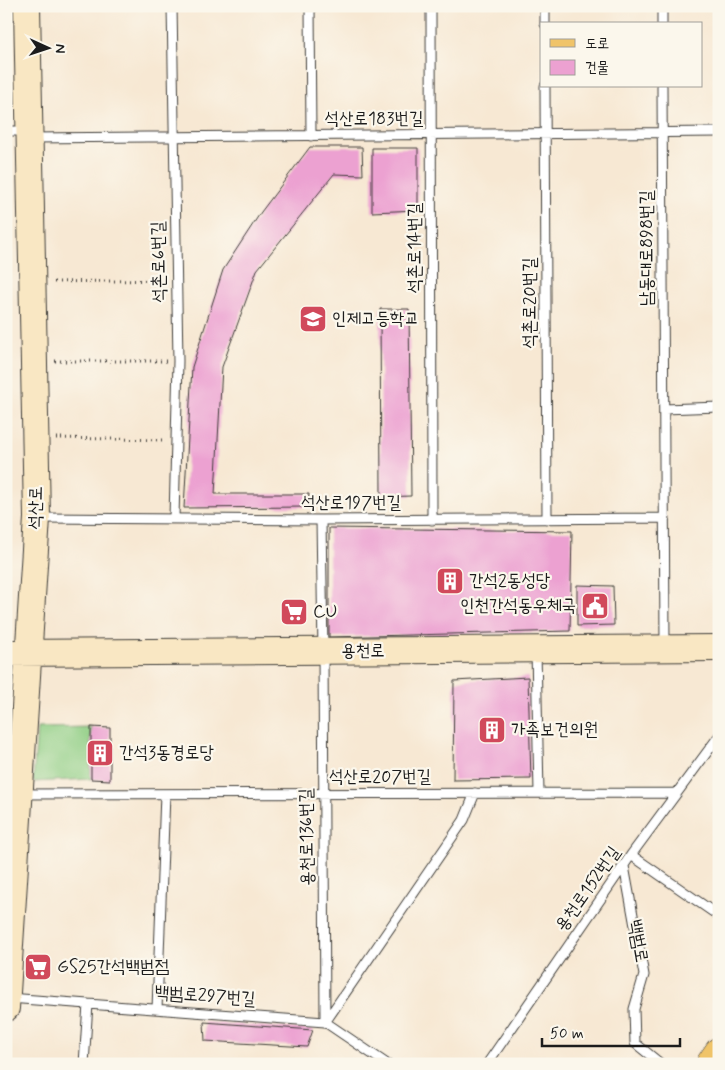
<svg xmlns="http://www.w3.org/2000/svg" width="725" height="1070" font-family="Mynerve,'Poor Story',sans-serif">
  <rect width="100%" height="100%" fill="#fbf7ec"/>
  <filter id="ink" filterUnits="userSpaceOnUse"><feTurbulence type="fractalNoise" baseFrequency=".02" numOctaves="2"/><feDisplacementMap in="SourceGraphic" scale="10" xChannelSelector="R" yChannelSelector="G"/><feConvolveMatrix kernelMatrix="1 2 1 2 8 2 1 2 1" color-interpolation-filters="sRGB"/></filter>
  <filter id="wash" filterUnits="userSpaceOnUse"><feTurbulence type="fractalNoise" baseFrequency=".0096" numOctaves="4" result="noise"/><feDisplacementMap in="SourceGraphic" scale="20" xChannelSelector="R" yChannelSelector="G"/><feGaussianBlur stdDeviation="1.12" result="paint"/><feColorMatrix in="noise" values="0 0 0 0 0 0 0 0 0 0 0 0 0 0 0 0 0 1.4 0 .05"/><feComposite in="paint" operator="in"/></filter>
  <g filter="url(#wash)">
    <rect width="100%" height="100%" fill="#f7e8d3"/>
    <path fill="#8ecd83" stroke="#557450" d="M91,727V779L33,782L37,728Z"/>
    <g id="blocks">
      <path fill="#eca1d1" d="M310,147H362L363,175L334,174L257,270L222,367L215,494H309L308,507L184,508L192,367L223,270L261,212Z
        M372,148H418V210L372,212Z
        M380,309H409L411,496L381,497Z
        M329,528L572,531L570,631L329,637Z
        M577,585L613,586L614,625L577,626Z
        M528,677L531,779L453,780L454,681Z
        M91,727L110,728V780L91,779Z
        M204,1022L313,1030L307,1047L205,1041Z"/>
    </g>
  </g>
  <g filter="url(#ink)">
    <use href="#blocks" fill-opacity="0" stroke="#3d3b37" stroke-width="1"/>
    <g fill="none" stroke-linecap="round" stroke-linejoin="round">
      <g stroke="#3d3b37" stroke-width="11">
        <path id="lane" d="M172,6L178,361L174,518
          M310,6L311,136
          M431,6L432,520
          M545,6V24
          M662,6V24
          M545,86L547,519
          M662,86L665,646
          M6,131H28
          M32,138L719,132
          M664,409L719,407
          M40,518L321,520L665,518
          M321,520L323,651L325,1022
          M536,651L539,793
          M6,794L677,793
          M631,855L719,916
          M624,866L644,975L634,1009L635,1043L661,1064
          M9,998L325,1022L387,1064
          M157,1009L165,794
          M326,1021L464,820L475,793
          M84,1064L88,1004
          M487,1064L631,855L719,736"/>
      </g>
      <g stroke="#3d3b37" stroke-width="28">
        <path id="secondary" d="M6,653L719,648
          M6,1008L37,518L27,6"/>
      </g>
      <g stroke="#3d3b37" stroke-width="29">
        <path id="primary" d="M710,1064L719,1051"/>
      </g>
      <path stroke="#3d3b37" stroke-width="3" stroke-dasharray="1 4" stroke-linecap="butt" d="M54,282L165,280
        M55,361H167
        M56,438L163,440"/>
      <use href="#lane" stroke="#fff" stroke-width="9"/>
      <use href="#secondary" stroke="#f9e7c3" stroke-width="26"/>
      <use href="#primary" stroke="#f0c469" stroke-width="28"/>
    </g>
  </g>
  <defs>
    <g id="school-square" transform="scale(1.4375)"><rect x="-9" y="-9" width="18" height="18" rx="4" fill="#d1495b" stroke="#fbf7ec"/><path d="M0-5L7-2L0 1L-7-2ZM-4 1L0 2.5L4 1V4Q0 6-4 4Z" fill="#fff"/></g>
    <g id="building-square" transform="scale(1.4375)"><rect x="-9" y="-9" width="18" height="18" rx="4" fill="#d1495b" stroke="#fbf7ec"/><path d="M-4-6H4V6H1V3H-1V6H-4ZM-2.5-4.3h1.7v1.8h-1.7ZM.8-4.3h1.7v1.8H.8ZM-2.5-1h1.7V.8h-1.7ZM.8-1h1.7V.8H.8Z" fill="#fff"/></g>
    <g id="civic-square" transform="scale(1.4375)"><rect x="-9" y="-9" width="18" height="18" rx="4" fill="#d1495b" stroke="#fbf7ec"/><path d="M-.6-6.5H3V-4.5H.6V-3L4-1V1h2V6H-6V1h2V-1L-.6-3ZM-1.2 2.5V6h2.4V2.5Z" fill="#fff"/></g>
    <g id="supermarket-square" transform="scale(1.4375)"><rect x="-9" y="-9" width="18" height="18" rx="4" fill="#d1495b" stroke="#fbf7ec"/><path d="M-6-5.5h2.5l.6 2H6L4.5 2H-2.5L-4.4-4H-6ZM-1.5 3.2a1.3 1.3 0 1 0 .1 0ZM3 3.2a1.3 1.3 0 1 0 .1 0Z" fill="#fff"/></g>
  </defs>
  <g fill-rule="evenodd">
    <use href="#school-square" x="313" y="319"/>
    <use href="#building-square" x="450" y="581"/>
    <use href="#civic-square" x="595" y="606"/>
    <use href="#supermarket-square" x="294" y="612"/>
    <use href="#building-square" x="492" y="730"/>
    <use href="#building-square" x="100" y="753"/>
    <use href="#supermarket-square" x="38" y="967"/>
  </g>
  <g text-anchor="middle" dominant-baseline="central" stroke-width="4.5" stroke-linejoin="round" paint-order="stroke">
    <g font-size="18" fill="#1c1c1c" stroke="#fbf7ec">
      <text x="374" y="119">석산로183번길</text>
      <text transform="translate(415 248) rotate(-90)">석촌로14번길</text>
      <text transform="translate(647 248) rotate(-90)">남동대로898번길</text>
      <text transform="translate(159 262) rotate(-91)">석촌로6번길</text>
      <text transform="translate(530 303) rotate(-90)">석촌로20번길</text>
      <text x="351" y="503">석산로197번길</text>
      <text transform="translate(36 508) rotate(-89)">석산로</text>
      <text x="363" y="651">용천로</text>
      <text x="380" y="777">석산로207번길</text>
      <text transform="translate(307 837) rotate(-91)">용천로136번길</text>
      <text transform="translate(588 889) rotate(-55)">용천로152번길</text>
      <text transform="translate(638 941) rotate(80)">백범로</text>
      <text transform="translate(205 996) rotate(4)">백범로297번길</text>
    </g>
    <g font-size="18" fill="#1c1c1c" stroke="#fbf7ec" text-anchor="start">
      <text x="332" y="319">인제고등학교</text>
      <text x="469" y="581">간석2동성당</text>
      <text x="576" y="606" text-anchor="end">인천간석동우체국</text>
      <text x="313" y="612">CU</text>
      <text x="511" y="730">가족보건의원</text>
      <text x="119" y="753">간석3동경로당</text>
      <text x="57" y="967">GS25간석백범점</text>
    </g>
  </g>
  <rect width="725" height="1070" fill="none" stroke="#fbf7ec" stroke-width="25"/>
  <rect x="540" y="22" width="162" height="65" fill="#fbf7ec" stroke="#a29f99"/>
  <rect x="550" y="39" width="25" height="8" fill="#f0c469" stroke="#a29f99"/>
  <text x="585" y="48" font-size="15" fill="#1c1c1c">도로</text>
  <rect x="550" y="60" width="25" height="15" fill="#eca1d1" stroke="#a29f99"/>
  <text x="585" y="72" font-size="15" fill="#1c1c1c">건물</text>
  <g transform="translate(48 48) rotate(93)" stroke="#fbf7ec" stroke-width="4" paint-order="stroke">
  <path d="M0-4L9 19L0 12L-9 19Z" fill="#1c1c1c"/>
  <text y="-8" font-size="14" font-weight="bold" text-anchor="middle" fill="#1c1c1c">N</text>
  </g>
  <path d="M542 1038v8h138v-8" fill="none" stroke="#1c1c1c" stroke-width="2.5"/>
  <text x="550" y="1038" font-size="15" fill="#1c1c1c" stroke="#fbf7ec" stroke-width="4" paint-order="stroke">50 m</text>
</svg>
